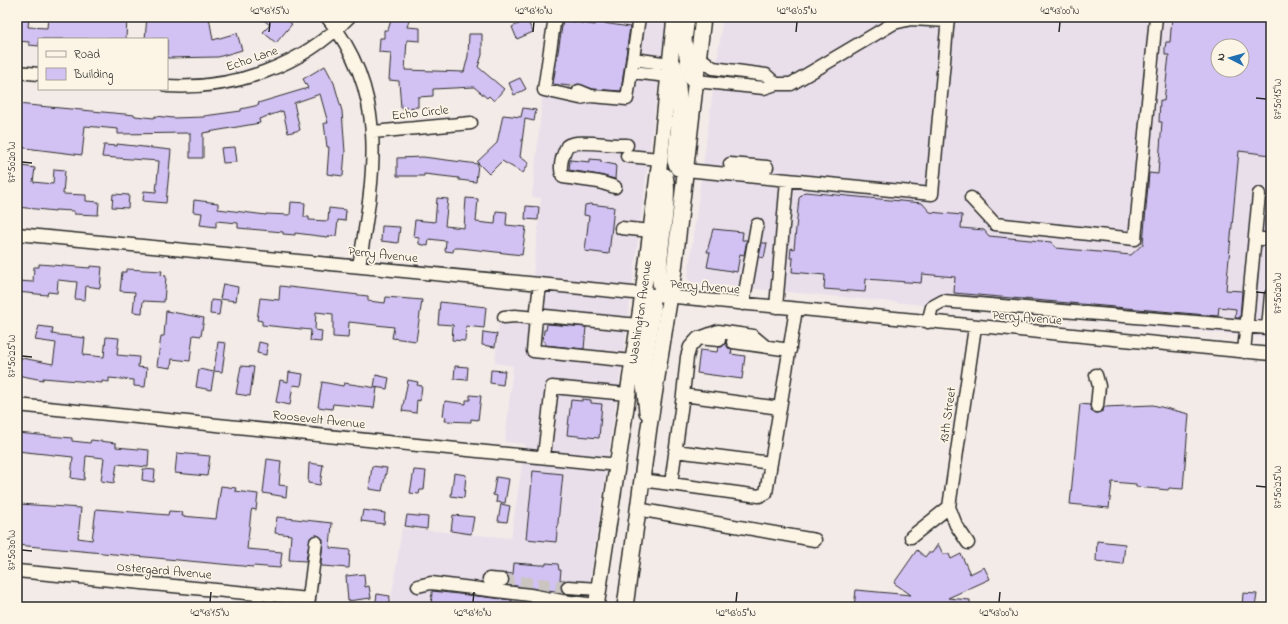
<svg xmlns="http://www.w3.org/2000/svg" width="1288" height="624" font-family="'Indie Flower',sans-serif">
  <rect width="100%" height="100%" fill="#f3ebe8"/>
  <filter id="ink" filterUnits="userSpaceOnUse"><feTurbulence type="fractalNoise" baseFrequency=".025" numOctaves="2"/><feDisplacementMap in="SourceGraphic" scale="8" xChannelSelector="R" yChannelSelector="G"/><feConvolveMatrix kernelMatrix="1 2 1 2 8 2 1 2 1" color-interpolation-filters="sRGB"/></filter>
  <g filter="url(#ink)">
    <path fill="#e9dfeb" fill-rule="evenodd" d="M551,17H667L625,341L586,607H390L402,528L511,538L525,444L505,442L513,366L495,363L500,311L529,314L541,198L532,197Z
      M723,17H1271V338L693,283L688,279V275ZM1218,46H1242V70H1218Z"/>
    <path fill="#d1c2f3" stroke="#2b2b2b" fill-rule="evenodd" d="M20,17H29L28,27L47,28L48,17H127L126,39H39V46L29,45V42L17,41V25H20Z
      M147,17H185V19L209,17L213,40L237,33L242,50L218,57L167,58V39H145Z
      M260,17H283L292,24L276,43L263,32L270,25Z
      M392,17H410L407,27L420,28V41L407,40L405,70L464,72L468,56L469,34H482V55L478,67L504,89L494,101L489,96L487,98L474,87L433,89V96L418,97V107L401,108L399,81L389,80L391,53L379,52L380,38H384V30H388Z
      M1172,17H1271V155L1239,151L1226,290L1242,291L1240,318H1235L1236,309L1219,307L1218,316L954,293L955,277L922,274L921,283L866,279L865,292L824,289L825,275L792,272L793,258H790L791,248L794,249L799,198L805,192L922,203L930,212L962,215L961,228L984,230L989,236L1051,242L1056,248L1131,255L1143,244L1149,173L1158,174L1162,122H1159L1160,100L1164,101L1169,55H1165V48L1166,42H1170ZM1218,46H1242V70H1218Z
      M527,20L533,32L517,39L512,27Z
      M563,20L595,25L596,22L630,27L621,91L593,89L578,84L572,89L569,88L570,86L553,84Z
      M325,66L334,83L342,111L345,152L343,176L327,174L329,147H327L324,123H328L320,94L294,103L300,130L288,133L283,111L259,119L260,123L203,133V158H190V133L118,134V129L85,126L82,155L17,147V104L135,115V116L154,118L155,116L173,118L204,117V116L241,111V109L259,105L258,103L308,88L303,79Z
      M520,78L526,89L514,95L509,83Z
      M523,108L536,110L534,121L525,119L520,157L529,163L523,173L502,161L489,174L477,162L497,143L503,115L521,117Z
      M117,144L171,150L166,203L143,201L144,191L156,192L159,161L102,157L104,145L117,146Z
      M235,147L237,162L223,163L221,148Z
      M423,157L478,164L476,182L459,180V178L424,174V176H397V158Z
      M590,159L601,160V162L616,165L615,179L600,175L569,170L570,160L590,162Z
      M22,166L35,168L33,182L53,184L54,169L65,170L63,194L86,195V201L99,202L98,215L74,214V211L55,210V211L17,207V186H20Z
      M113,194L129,195L128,208L112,207Z
      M437,198L448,199L445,226L464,228L466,198L478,199L476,222L495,224L496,211L507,212L506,225L526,227L522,255L461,248H454L453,252L445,251L446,241L429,239L428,246L419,244V238L413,237L415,220L435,222Z
      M194,200L218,203V209L266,215V214L290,215L291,202L305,203L304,217H309V220L328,221L329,208L346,210L345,221L338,220L336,236L327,237L295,233V235L283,234V232L238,228V223L216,221V227L200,225L202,213L193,212Z
      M590,204L614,207L609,254L585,251L589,216L584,215L585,205Z
      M526,206L539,207L538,220L525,219Z
      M382,226L400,227L398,243L381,241Z
      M713,229L743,232L742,240H747L744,255L740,254L737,272L707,267L710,252H707Z
      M762,243H767L764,258L759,257Z
      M39,264L90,268V266L102,267L100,288L86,286L85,300L75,299L77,282L58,280L57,293L48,292L47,295L17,292V281L33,282L34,267H39Z
      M126,269L162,271L161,275L166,276L164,302L143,301L142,313L133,312L135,292L120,291L122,272H126Z
      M223,284L238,287L236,301L220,299Z
      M280,286L368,296V301L385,303L386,297L422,300L416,341L392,338L394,327L349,322L348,338L333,337V314L316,312L315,330L322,331L321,342L310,341L311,330L262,325V321L257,320L260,298L279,300Z
      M211,300L221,301L219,315L210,314Z
      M440,302L486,307L484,328L466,326L465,341L452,340L453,325L438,324Z
      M166,311L204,318L201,336L193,335L190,361L172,359L171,368L157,366L161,336H164Z
      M547,324L586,327L584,349L545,345V342L543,341L544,330H546Z
      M39,326L53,328L52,334L85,338L83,355L104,357L106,337L119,338L117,355L139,357L138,367L147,368L145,387L134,386V380L109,378V382L102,381V383L43,378V380L17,375V357L53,364L56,343L35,340Z
      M483,332L497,334L495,347L482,345Z
      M218,342L226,343L222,372L214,371Z
      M259,342L267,344L266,355L257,353Z
      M726,343L728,348L732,349L731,354L745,356L742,379L697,373L700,350L717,352L718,347H722Z
      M241,366L254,367L250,396L236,394Z
      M455,366L468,367L467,380L454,379Z
      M199,369L214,372L211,390L196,387Z
      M491,370L505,371L503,385L490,383Z
      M289,372L303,374L301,386L293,385L290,405L276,402L280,380L288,382Z
      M376,375L389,378L387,389L374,387Z
      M408,380L418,382L417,385L422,386L420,401L417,400L416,413L402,411Z
      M322,382L343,386L344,383L377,388L374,408L333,404L332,409L318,407Z
      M470,395L481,396L478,420L471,419V422L445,421L446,417L443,416L445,401L466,404V400H470Z
      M582,399L591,400V403L602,404L599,438L567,435L571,400L582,401Z
      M1080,404L1090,405L1092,412L1097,413L1103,411L1104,407L1153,405L1189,414L1183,489L1169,488L1168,490L1136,487V484L1112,482L1109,508L1070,504Z
      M17,433L72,438V441L90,443L91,440L116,443V447L149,450L148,467L117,464L114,483L101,481L104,458L86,456L84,480L71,478L73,457L17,451Z
      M177,453L210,456L207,476L175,473Z
      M267,459L281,461L279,485L287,486L286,497L263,493Z
      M309,463L323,465L320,485L308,483Z
      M372,466L387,468L382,491L369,489Z
      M143,469L155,470L154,482L142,480Z
      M414,470L426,471L424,490H420L419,494L410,493Z
      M533,471L563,474L556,542L526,539Z
      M454,473L466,475L464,498L451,496Z
      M496,477L509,479L505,503L496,502L497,496L493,495Z
      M221,486L236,488L235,491L258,494L256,510L252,509L251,512L247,549L282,552L280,568L253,566V567L17,545L19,504L81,508L78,538L92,540L96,509L168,515L169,511L183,512L182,516L216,519Z
      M501,504L510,506L507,522L498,521Z
      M363,510L385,513L384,524L361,521Z
      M407,515L428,517L427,529L405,526Z
      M453,515L474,517L471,534L451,531Z
      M277,517L332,523L330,548L350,550L349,568L322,566L321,563L323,539L317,535L310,538L306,561L289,560L291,535L275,533Z
      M1097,541L1125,544L1123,564L1096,561Z
      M938,544L943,554H949L951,559L961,554L970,574L984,567L990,579L948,598L970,600V607H854L856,590L911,595L894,583L917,550L925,557L928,553H932Z
      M514,563L541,565H546V563L558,564L559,570H561L560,580H565L561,586L563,592L508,585L509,577L505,573L513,574Z
      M364,574L365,587L369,586L371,598L348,601L346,576Z
      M432,591L512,600L511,605L510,607H431Z
      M1243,593L1257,594L1255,607H1242Z
      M377,594L390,596L388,607H375Z"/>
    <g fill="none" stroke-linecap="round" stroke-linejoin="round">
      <path stroke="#cbc5c2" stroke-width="12" stroke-dasharray="12 6" stroke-linecap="butt" d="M569,89L579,91
        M502,580L568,587"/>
      <g stroke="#2b2b2b" stroke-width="15">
        <path id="minor" d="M327,17C390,95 374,176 359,266
          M555,17L544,90L580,98L590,96
          M699,57L713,68L766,75L776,84
          M633,59L670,64
          M17,72L39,74
          M632,72L668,76
          M696,81L764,88L776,84H791L894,23L911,19L948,21
          M167,86C234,90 302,66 349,17
          M579,91L591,96L627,99L639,17
          M373,132L471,123
          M627,156L660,159
          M730,164L767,167
          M686,170L932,194L948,17
          M615,187L599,182L563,177C558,167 562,156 567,146C575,139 614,146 627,145
          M971,198L995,224L1135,239L1156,17
          M621,228L651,231
          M17,234L1271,354
          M1255,238L1271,240
          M743,304L757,225
          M776,307L787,180
          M504,317L515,316L536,318L540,284
          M928,322L932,307L943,301L1268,328L1271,295
          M702,337L718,331L753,336L765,346
          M733,342L790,350
          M1244,352L1259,194
          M632,361L533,351L536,318L545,316L638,325
          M1096,375L1099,386L1097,406
          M683,395L687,357L690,347L698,338L719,340
          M17,405L618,465
          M675,451L771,463
          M544,456L552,387L627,394
          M641,480L671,484L683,395L780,408L796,309
          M671,484L759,496L766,493L780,408
          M949,507L975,327
          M637,509L815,540
          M911,537L949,507L956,525L968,543
          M17,571L309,599
          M489,579L502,580
          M418,586L431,583L530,595L562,601L596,605
          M568,587L598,589
          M308,606L316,542"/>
      </g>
      <g stroke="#2b2b2b" stroke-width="18">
        <g id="major">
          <path d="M687,17L684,40L691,78"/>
          <path d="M674,66L678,86L680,115L675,161L678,168L686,170"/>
          <path d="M665,176C672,203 651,274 663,291C664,294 667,296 670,298"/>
          <path d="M644,294L651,301L653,308L643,373L647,412"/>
          <path id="s1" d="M596,607L643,294L660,159L675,17"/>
          <path d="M625,607L649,427L674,270L703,17"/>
        </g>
      </g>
      <use href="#minor" stroke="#fcf5e5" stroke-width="12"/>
      <use href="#major" stroke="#fcf5e5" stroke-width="15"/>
    </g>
  </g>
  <path fill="none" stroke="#2b2b2b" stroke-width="1.5" d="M269,32L270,22M533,32L534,22M796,32L797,22M1059,32L1060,22M1256,98L1266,99M22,162L32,163M1256,292L1266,293M22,356L32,357M1256,486L1266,487M22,550L32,551M210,602L211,592M473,602L474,592M736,602L737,592M999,602L1000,592"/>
  <g text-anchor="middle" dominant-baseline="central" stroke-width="3.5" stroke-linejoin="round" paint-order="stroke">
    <g font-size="13" fill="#2b2b2b" stroke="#fcf5e5">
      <text transform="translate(252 59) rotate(-19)">Echo Lane</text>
      <text transform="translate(420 113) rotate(-6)">Echo Circle</text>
      <text transform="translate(383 255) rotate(6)">Perry Avenue</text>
      <text transform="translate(705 287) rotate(5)">Perry Avenue</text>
      <text stroke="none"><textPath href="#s1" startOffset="298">Washington Avenue</textPath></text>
      <text transform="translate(1027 318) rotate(5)">Perry Avenue</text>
      <text transform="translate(948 415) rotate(-82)">13th Street</text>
      <text transform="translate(319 420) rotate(6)">Roosevelt Avenue</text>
      <text transform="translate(164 571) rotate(5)">Ostergard Avenue</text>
    </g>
  </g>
  <rect width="1288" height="624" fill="none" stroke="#fcf5e5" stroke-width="44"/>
  <rect x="38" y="38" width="130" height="52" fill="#fcf5e5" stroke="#a8a49b"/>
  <rect x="46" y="51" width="20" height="6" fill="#fcf5e5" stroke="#a8a49b"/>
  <text x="74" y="58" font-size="12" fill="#2b2b2b">Road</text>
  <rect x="46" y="68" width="20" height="12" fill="#d1c2f3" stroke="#a8a49b"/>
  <text x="74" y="78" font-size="12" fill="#2b2b2b">Building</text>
  <g transform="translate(1230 58) rotate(276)"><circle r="19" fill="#fcf5e5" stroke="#a8a49b"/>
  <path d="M0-3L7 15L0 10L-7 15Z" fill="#1f6fb2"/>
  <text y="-6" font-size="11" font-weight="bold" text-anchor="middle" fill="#2b2b2b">N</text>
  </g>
  <rect x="22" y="22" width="1244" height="580" fill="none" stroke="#2b2b2b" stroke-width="1.5"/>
  <g font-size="10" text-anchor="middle" fill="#2b2b2b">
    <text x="270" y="14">42°43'15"N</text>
    <text x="534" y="14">42°43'10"N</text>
    <text x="797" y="14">42°43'05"N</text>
    <text x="1060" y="14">42°43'00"N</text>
    <text transform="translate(1277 99) rotate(-90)" y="4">87°50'15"W</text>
    <text transform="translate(11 162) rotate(-90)" y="4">87°50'20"W</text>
    <text transform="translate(1277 293) rotate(-90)" y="4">87°50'20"W</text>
    <text transform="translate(11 356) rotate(-90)" y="4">87°50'25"W</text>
    <text transform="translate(1277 487) rotate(-90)" y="4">87°50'25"W</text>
    <text transform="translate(11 550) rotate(-90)" y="4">87°50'30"W</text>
    <text x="210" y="616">42°43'15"N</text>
    <text x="473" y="616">42°43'10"N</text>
    <text x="736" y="616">42°43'05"N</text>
    <text x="999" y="616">42°43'00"N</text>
  </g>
</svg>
